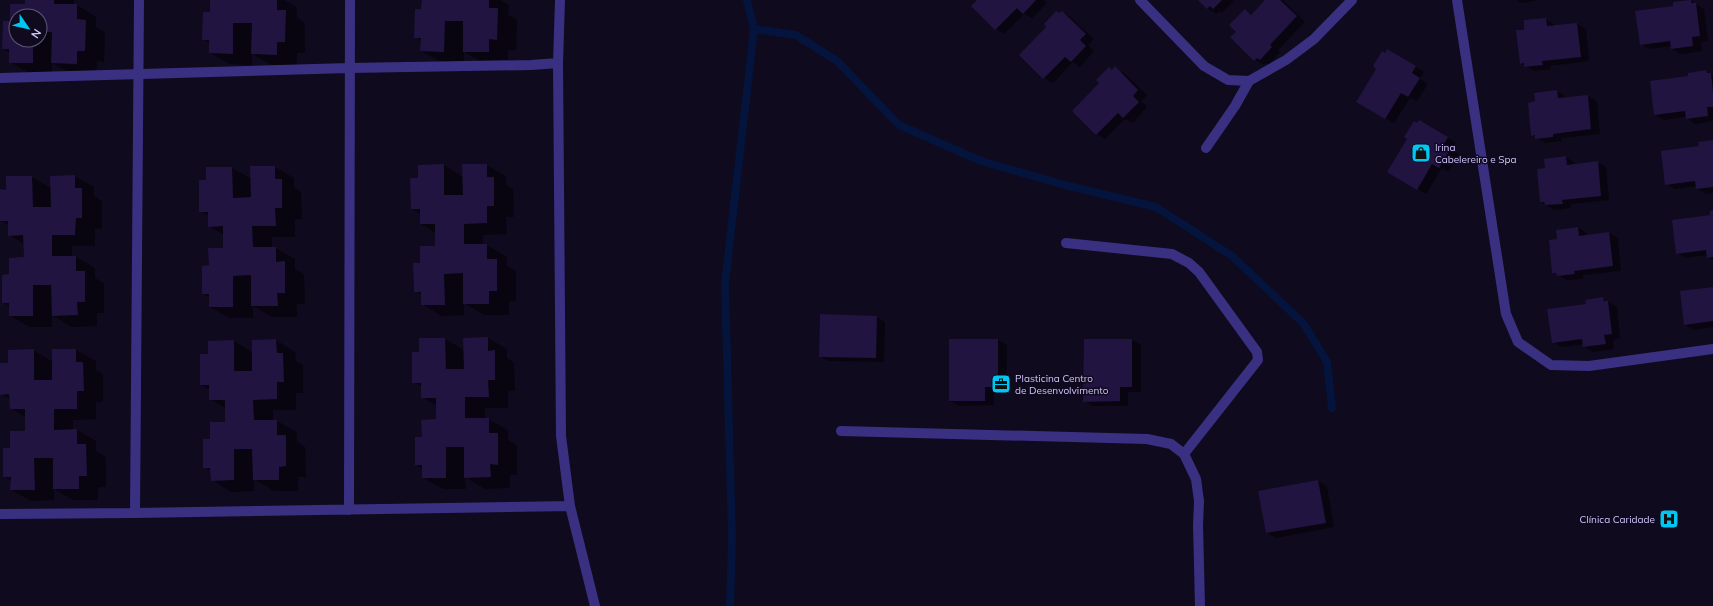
<svg xmlns="http://www.w3.org/2000/svg" width="1713" height="606" font-family="Mulish,sans-serif">
  <rect width="100%" height="100%" fill="#0f0a1e"/>
  <path fill="#0007" fill-rule="evenodd" d="M26,0H74V5H77L96,17V27L105,32L104,62L97,61L96,75L72,74L52,63V74L29,73L10,62V53L3,49L11,22L26,5ZM16,16H40V40H16Z
    M211,0H284L297,7V18L305,23V53H297V66L272,65L252,54V65L230,64L210,53V43L203,39L211,13Z
    M423,0H500L509,5L508,15L517,20L516,50H508V63H483L464,52V62H441L421,51L422,41L415,37L422,10Z
    M978,0H1044L1047,3L1032,18L1024,14L1004,34L996,29Z
    M1199,0H1232L1234,1L1222,13L1219,11L1217,14L1208,9Z
    M1267,0H1283L1305,22L1278,50L1280,52L1269,65L1266,63L1264,65L1255,60L1232,37L1238,32L1245,10L1252,15Z
    M1517,0H1538L1522,3Z
    M1691,1L1704,9L1708,41L1701,42L1702,51L1681,54L1672,49V46L1649,49L1641,44L1674,7V3Z
    M1062,12L1070,17L1094,39L1088,45L1094,51L1080,67L1073,62L1053,83L1044,78L1059,14Z
    M1545,19L1554,24V26L1577,24L1586,29L1589,61L1550,66L1551,69L1534,71L1520,63L1525,30Z
    M1388,50L1424,72L1420,79L1428,84L1417,101L1410,98L1394,123L1357,101Z
    M1115,68L1124,73L1147,95L1141,101L1147,107L1133,123L1125,119L1105,139L1097,134L1112,70Z
    M1706,71L1713,75V121L1695,124L1687,118L1686,117L1664,120L1655,115L1690,77Z
    M1557,91L1565,96L1566,98L1588,96L1597,101L1600,134L1561,138L1562,141L1545,143L1532,135L1536,102Z
    M1419,121L1456,143L1452,149L1459,154L1448,172L1442,168L1426,194L1389,172Z
    M1713,141V193L1706,194L1697,189V186L1675,189L1666,184L1700,147Z
    M1566,157L1575,163V165L1597,162L1606,167L1609,200L1571,204V208L1554,210L1541,202L1546,169Z
    M444,165L463,177L486,165L506,176V185L513,189L514,217H506L507,234L483,235V245H487L507,257V266L516,271V301L509,302V315H484L464,303V315L442,316L422,304V295L415,291L421,264L436,247V233L421,224V214L412,209L419,179V166Z
    M275,167L294,178V187L301,192L302,219H295V237H272V248H276L295,259V269L304,274L305,304H297V317H272L253,306V318H230L210,307V298L203,294L210,266L224,249V235L209,226V216L200,211L207,181V168H232L252,179Z
    M75,176L94,187V196L102,201V228L95,229V246H72V257H76L95,268V278L104,283V313H97V326L72,327L52,315V327H30L10,316V307L3,302L10,275L25,258L24,244L9,235V225L0,220V190L7,191V177H32L51,188Z
    M1713,211V260L1708,257V255L1686,258L1677,253Z
    M1578,228L1587,233V236L1609,233L1618,238L1621,271L1583,275V279L1566,280L1553,272L1558,239Z
    M1713,288V327L1694,330L1685,325Z
    M1603,299L1617,307L1620,338L1613,340L1614,349L1593,352L1584,347V344L1561,347L1553,342L1587,305Z
    M877,317L885,322L884,362L828,361L820,356Z
    M488,338L507,349V358L514,363L515,390L508,391V408H485V419H488L508,430V440L517,445V475H510V488L485,489L465,477L466,489H443L423,478V469L416,465L423,438L437,420V406L422,397V387L413,382L420,353L445,339L464,350Z
    M276,340L295,352L296,361L303,365V393H296V410H273V421H277L297,432V442L305,447L306,477H298V491H274L254,479V491L231,492L212,480L211,471L204,467L211,440L226,423V408L210,399V390L201,385L209,355L234,341L253,353Z
    M998,340L1007,345L1006,391H994V405L959,406L950,401Z
    M1132,340L1141,345V392H1128V406H1093L1084,401Z
    M33,350L53,362L76,350L96,361V370L103,374V402H96V419L73,420V430H77L96,441V451L106,457V487H98V500H73L54,489V500L31,501L11,490L12,481L4,476L11,449L26,432V417L11,409L10,399L1,394L9,364Z
    M1318,481L1327,486L1334,527L1276,538L1267,533L1260,491Z"/>
  <g fill="none" stroke-linecap="round" stroke-linejoin="round">
    <path stroke="#04143d" stroke-width="8" d="M754,29L796,35L837,61L899,125L981,161L1065,185L1156,207L1232,256L1304,324L1327,362L1332,408
      M730,606L732,538L725,284L754,29L747,0"/>
  </g>
  <path fill="#211441" d="M25,0H54V4H77V19L86,20L85,51H77V64L51,63L52,32H40V16H16V40H33V63H9V49H2L3,21H10V4H25Z
    M210,0H277V10H286L285,42H277V55L251,54L252,23H233V54L209,53V40H202L203,12H210Z
    M422,0H489V8H498L497,40L489,39V52H463V21H445L444,52L420,51L421,38H414L415,9H421Z
    M977,0H1036L1023,14L1017,8L995,30L971,6Z
    M1198,0H1222L1213,9L1210,6L1207,9Z
    M1265,0H1280L1297,16L1270,45L1272,47L1260,60L1257,58L1254,61L1230,37L1236,32L1229,25L1245,9L1251,15Z
    M1691,0V3H1696L1700,36L1692,37L1693,46L1671,49L1670,41L1640,45L1635,11L1673,6V2Z
    M1056,11L1059,13L1062,11L1086,34L1080,40L1086,46L1071,62L1065,57L1043,79L1019,55L1046,27L1044,24Z
    M1546,18L1547,26L1577,23L1581,57L1542,61L1543,65L1524,67V63L1520,64L1516,30H1524V20Z
    M1387,49L1416,66L1412,73L1420,78L1408,97L1401,93L1385,119L1356,102L1376,69L1373,66L1382,51L1385,53Z
    M1115,66L1138,90L1133,96L1139,102L1123,118L1118,113L1096,135L1072,111L1099,83L1096,80L1109,67L1112,70Z
    M1706,70L1707,73H1711L1713,92V107H1707L1708,116L1686,119L1685,111L1654,115L1650,81L1688,76V73Z
    M1557,90L1558,98L1588,95L1591,129L1553,134V137L1535,139V135L1531,136L1528,103L1535,101L1534,93Z
    M1419,120L1448,137L1444,144L1451,148L1439,168L1432,164L1417,190L1387,172L1407,139L1404,137L1414,121L1417,123Z
    M1713,140V187L1696,189L1695,181L1665,185L1661,151L1699,146L1698,142Z
    M1566,156L1567,165L1598,161L1601,196L1562,200L1563,204L1545,205L1544,202H1540L1537,169L1545,168L1544,159Z
    M444,164V195H463L462,164H487V177H494V206H487V223L464,224V244H487V259H497V291H489V304H463V273L444,274L445,305H421V292H414L413,263H420V246H435V224H420V209H411L410,178H418V165Z
    M250,166H275V179H282V208H275L276,226H252L253,247H276V262L285,261V293H277L278,306H251V275L233,276V307H209V294H202V266L209,265L208,248H223V226L208,227V212H199V180H206V167H232L233,198L251,197Z
    M75,175V188H82V218H76L75,235H52V256H76V271H85V302H77L78,315L52,316L51,285H33V316H9V303H2V275L9,274V258L24,257L23,235L8,236V221H0V189L6,190V176H32L33,207H51L50,176Z
    M1713,210V257L1707,258L1706,250L1676,254L1672,220L1710,215V211Z
    M1578,227L1579,236L1609,232L1613,266L1574,271L1575,274L1557,276L1556,273H1552L1549,240L1557,239L1556,230Z
    M1713,287V321L1684,325L1680,291Z
    M1603,297L1604,301H1608L1612,334L1604,335L1606,344L1583,347L1582,339L1552,343L1547,309L1586,304L1585,300Z
    M820,314L877,316L876,358L819,357Z
    M488,337V351L495,350V380H488L489,397H465V418H489V433H498V465L490,464L491,477L464,478V447H446V478H422V465H415V437H422L421,420L436,419V398H421V383H412V352H419V338H445L446,369H464L463,338Z
    M276,339L277,353H283L284,382H277V399L253,400L254,420H277V435H286V466L279,467V480H253L252,449H234V480L211,481L210,468H203V439H210V422H225V400H209V385H200V354H208V341L234,340V371H252V340Z
    M949,339H998V387H985V401H949Z
    M1084,339H1132V387H1120V401L1083,402Z
    M34,349V380H52V349H76V362H83L84,391H77V409H54V430L77,429V444H86L87,476H79V489H53V458H34L35,490H10L11,477H3V448H10V431H25V409H10L9,394L0,395V363H8V350Z
    M1318,480L1326,523L1266,533L1258,491Z"/>
  <g fill="none" stroke-linecap="round" stroke-linejoin="round">
    <path stroke="#3a3082" stroke-width="10" d="M560,0L558,63L561,436L570,506L595,606
      M0,78L349,68L531,65L558,63
      M1206,148L1235,106L1249,81
      M1066,243L1172,254L1189,263L1199,272L1257,352L1258,360L1184,454
      M349,510L350,0
      M135,513L139,0
      M0,514L135,513L570,506"/>
    <path stroke="#3a3082" stroke-width="10" d="M1140,0L1204,66L1228,80L1249,81L1286,60L1314,39L1352,0
      M1457,0L1506,314L1518,342L1551,365L1589,366L1713,349
      M841,431L1147,439L1171,444L1184,454L1196,479L1199,501L1198,525L1200,606"/>
  </g>
  <defs>
    <g id="shop-square" transform="scale(1)"><rect x="-9" y="-9" width="18" height="18" rx="4" fill="#00c6f2" stroke="#0f0a1e"/><path d="M-5-2.5h2.3a2.7 3.5 0 0 1 5.4 0H5L5.5 6h-11ZM-1.5-2.5h3a1.5 2.3 0 0 0-3 0Z" fill="#111"/></g>
    <g id="office-square" transform="scale(1)"><rect x="-9" y="-9" width="18" height="18" rx="4" fill="#00c6f2" stroke="#0f0a1e"/><path d="M-6-3h4V-5.5h4V-3h4V5H-6ZM-1-4.5V-3h2v-1.5ZM-6 0V1H6V0Z" fill="#111"/></g>
    <g id="hospital-square" transform="scale(1)"><rect x="-9" y="-9" width="18" height="18" rx="4" fill="#00c6f2" stroke="#0f0a1e"/><path d="M-5-5h3v3.5h4V-5h3V5h-3V1.5h-4V5h-3Z" fill="#111"/></g>
  </defs>
  <g fill-rule="evenodd">
    <use href="#shop-square" x="1421" y="153"/>
    <use href="#office-square" x="1001" y="384"/>
    <use href="#hospital-square" x="1669" y="519"/>
  </g>
  <g text-anchor="middle" dominant-baseline="central" stroke-width="3" stroke-linejoin="round" paint-order="stroke">
    <g font-size="10" fill="#d2c7ff" stroke="#0f0a1e" text-anchor="start">
      <text x="1435" y="147">Irina<tspan x="1435" dy="12">Cabelereiro e Spa</tspan></text>
      <text x="1015" y="378">Plasticina Centro<tspan x="1015" dy="12">de Desenvolvimento</tspan></text>
      <text x="1655" y="519" text-anchor="end">Clínica Caridade</text>
    </g>
  </g>
  <g transform="translate(28 28) rotate(124)"><circle r="19" fill="#0f0a1e" stroke="#5d5678"/>
  <path d="M0-3L7 15L0 10L-7 15Z" fill="#00c6f2"/>
  <text y="-6" font-size="11" font-weight="bold" text-anchor="middle" fill="#d2c7ff">N</text>
  </g>
</svg>
